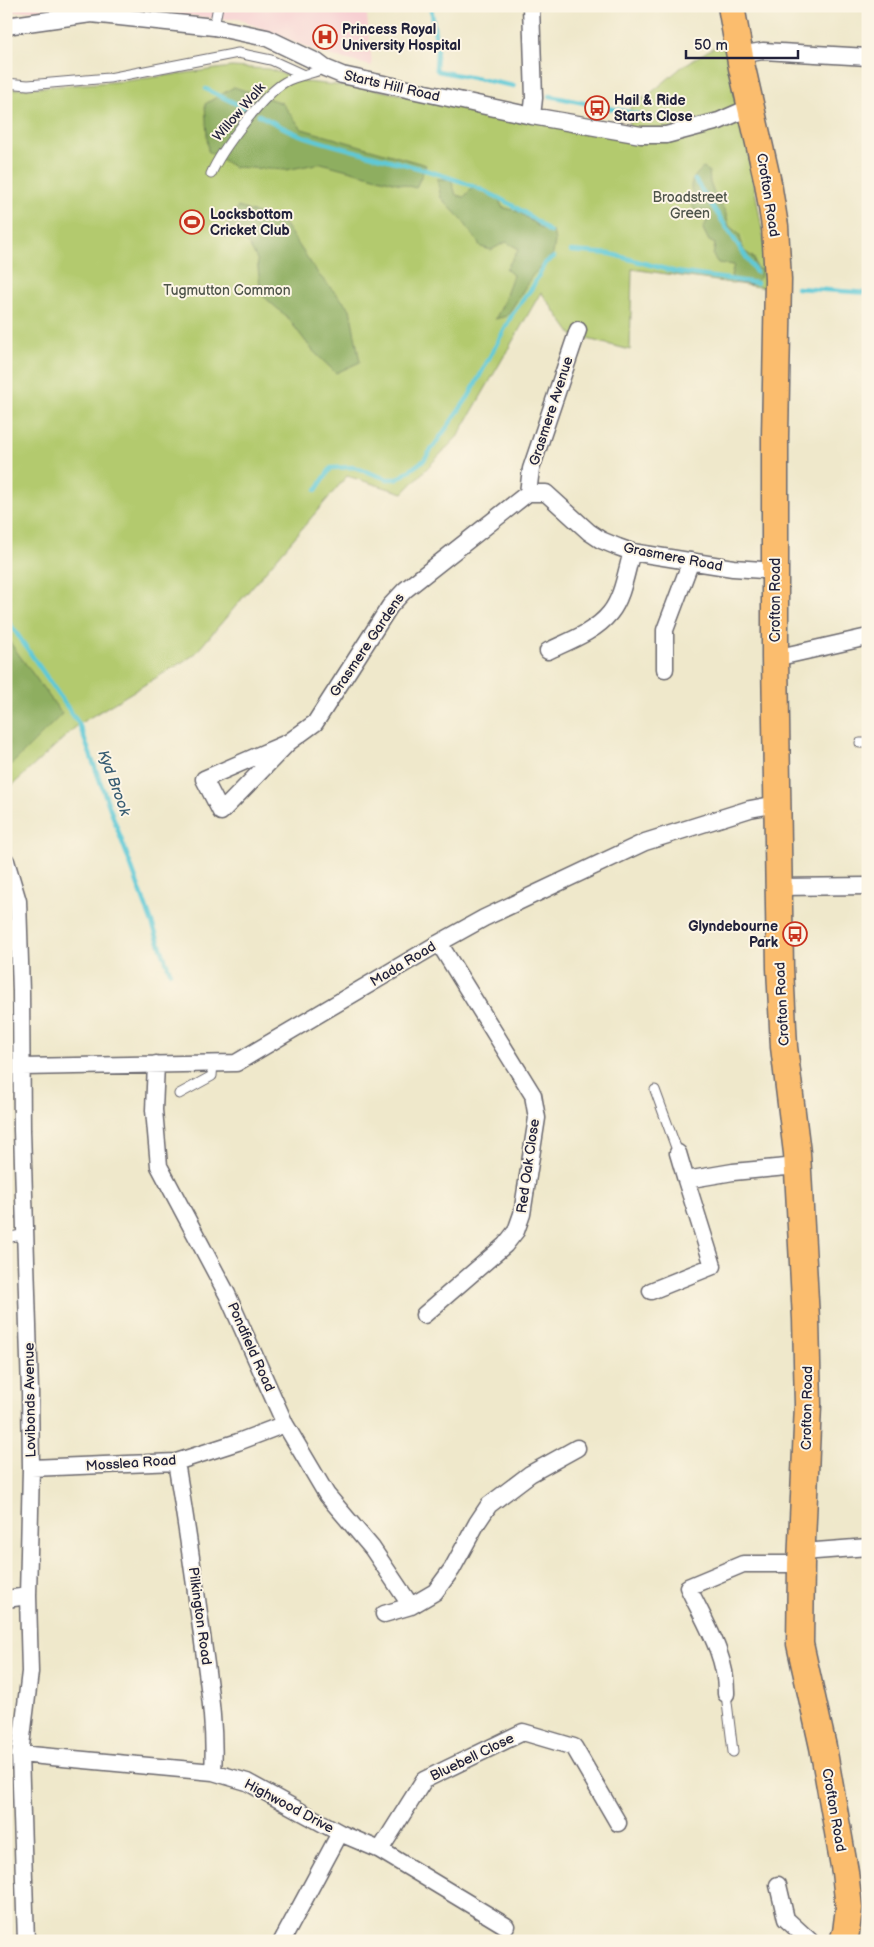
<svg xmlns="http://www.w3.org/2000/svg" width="874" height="1947" font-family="'Balsamiq Sans',sans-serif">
  <rect width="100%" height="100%" fill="#fcf5e5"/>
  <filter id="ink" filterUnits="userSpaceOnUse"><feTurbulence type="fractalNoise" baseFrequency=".02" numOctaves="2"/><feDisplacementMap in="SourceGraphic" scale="10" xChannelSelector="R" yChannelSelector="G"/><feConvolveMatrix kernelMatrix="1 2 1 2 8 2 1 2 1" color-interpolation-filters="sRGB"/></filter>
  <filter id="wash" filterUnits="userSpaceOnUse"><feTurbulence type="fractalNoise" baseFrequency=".0096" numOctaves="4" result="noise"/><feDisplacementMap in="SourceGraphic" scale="20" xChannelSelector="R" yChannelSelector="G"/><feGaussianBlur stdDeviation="1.12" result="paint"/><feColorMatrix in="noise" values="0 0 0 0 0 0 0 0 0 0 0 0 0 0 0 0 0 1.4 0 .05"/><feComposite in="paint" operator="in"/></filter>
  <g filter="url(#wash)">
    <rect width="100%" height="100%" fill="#efe8cb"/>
    <path fill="#f7cfd2" d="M6,6H71L6,13Z
      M119,6H366L372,66L323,54L238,19H216Z"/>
    <path fill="#b3ca6e" stroke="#6a7654" d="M724,41L741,128L746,140L764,240L767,288L632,269L630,350L572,335L541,292L458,436L403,493L347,476L194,655L79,724L6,791V88L16,89L126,81L231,67L269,69L305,82L367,88L628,138L631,99L645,98L683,66Z"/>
    <path fill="#8eae61" stroke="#58684e" d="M234,87L282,103L302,129L426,165L416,188L321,163L286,170L234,167L208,151L205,104Z
      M703,168L709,171L710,183L715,196L725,211L729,226L739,234L744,251L754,258L756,268L762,270L760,278L752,285L734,282L731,275L734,265L718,263L713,256L715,244L709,241L703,229L709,217L703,210L696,212L692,205L697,198C685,187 693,177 703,168Z
      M437,179H451L456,195L464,197L475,185L498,196L502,207L519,212L542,229L553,231L555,241L553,254L532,276L507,316L495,319C504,305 507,291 513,275L506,269L519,249L506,242L491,250L481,247L463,221L441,198Z
      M238,207L283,222L319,275L350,309L360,362L336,373L313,351L287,317L261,294L257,259L247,242L222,236Z
      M6,637L62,714L6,770Z"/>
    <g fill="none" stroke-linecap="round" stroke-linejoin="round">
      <path stroke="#5ec9d7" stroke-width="4.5" d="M431,6L437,49L436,68L438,71L514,86
        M206,89L251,111
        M550,96L638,114
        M259,115C273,122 286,130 300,135C385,164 480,171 550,232
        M695,180L756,272
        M571,251L611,254L676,272L757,283
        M797,288L868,293
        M316,490L331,468L354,467L387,479H398L424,460L469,396L513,313L532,288L545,263L554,257
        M6,618L79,724L170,972"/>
    </g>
  </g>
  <g filter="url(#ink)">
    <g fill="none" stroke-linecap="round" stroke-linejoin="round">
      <g stroke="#6a676d" stroke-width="11">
        <path id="service" d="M214,27L218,6
          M6,83L28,85L109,78L238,53L271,60L304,75
          M211,174C221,150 263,95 285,82C297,75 313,74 325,68
          M860,743H868
          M655,1090L678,1153
          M179,1094L212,1076L213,1063
          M6,1238L26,1234
          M726,1694L733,1752"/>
      </g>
      <g stroke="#6a676d" stroke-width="19">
        <path id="minor" d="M531,6L534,98L532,116
          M6,26L91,14L214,27L267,38L317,62L325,68L342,75L532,116L641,135H666L719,121L751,107
          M739,55L763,51L868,57
          M528,493H546L589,532L601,540L618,547L632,552L733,568L776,571
          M528,493L531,469L578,330
          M548,651C569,641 595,632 610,613C623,597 626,571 632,552
          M775,658L868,637
          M665,669V630L691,561
          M289,742L204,779L221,812L289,742L315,723L390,606L405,590L528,493
          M6,861L18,901L21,992L22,1130L30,1391L31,1468L28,1596L30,1672L20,1754L26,1941
          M778,887L868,886
          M156,1064L154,1110L159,1166L227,1294L285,1424L327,1495L372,1548L411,1606
          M22,1067L236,1063L439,943L484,918L645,842L750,809L777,804
          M678,1153L686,1180L733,1172L797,1166
          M651,1291L713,1266L686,1180
          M424,1315L505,1245L516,1231L522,1214L537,1118L533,1095L439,943
          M176,1462C186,1520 194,1577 202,1635C208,1681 216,1726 213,1772
          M31,1468L176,1462L238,1442L285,1424
          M803,1552L868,1547
          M6,1599L28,1596
          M384,1614L411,1606L435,1592L452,1569L477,1523L489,1505L530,1474L577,1448
          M726,1694C727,1655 704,1621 688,1587L743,1564H801
          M20,1754L213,1772L247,1782L340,1833L380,1850L506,1926
          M380,1850L424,1780L523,1732L574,1747L618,1823
          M778,1885L786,1919L810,1941
          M282,1941L340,1833"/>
      </g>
      <g stroke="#6a676d" stroke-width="29">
        <path id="primary" d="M731,6L742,68L768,183L775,226L778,280L775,436V658L780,968L784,1047L797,1153L806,1319L808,1405L801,1564L800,1644L823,1747L845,1872L849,1908L846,1932L843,1941"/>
      </g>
      <use href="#service" stroke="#fff" stroke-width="9"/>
      <use href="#minor" stroke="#fff" stroke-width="16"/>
      <use href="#primary" stroke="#fbbd6e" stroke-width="26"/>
    </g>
  </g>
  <defs>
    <g id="hospital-ring" transform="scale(1.25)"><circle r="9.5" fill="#fcf5e5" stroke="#c8321e" stroke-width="1.5"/><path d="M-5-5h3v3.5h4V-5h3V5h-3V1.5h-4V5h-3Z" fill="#c8321e"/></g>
    <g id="bus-ring" transform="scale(1.25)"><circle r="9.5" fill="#fcf5e5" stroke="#c8321e" stroke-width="1.5"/><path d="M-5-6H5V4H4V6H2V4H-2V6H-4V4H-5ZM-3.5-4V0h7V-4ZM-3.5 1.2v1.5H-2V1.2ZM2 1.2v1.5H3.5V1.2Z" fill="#c8321e"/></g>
    <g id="stadium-ring" transform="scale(1.25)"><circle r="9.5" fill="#fcf5e5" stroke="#c8321e" stroke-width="1.5"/><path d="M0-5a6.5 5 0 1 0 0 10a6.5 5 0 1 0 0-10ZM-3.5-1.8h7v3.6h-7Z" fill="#c8321e"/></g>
  </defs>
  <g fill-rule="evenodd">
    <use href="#hospital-ring" x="325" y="37"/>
    <use href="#bus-ring" x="597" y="108"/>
    <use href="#stadium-ring" x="192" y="222"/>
    <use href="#bus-ring" x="795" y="934"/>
  </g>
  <g text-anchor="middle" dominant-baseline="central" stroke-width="4" stroke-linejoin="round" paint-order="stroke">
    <g font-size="14" font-weight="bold" fill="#22223b" stroke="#fcf5e5" text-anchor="start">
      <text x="342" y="29">Princess Royal<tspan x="342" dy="16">University Hospital</tspan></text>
      <text x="614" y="100">Hail &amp; Ride<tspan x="614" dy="16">Starts Close</tspan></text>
      <text x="210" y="214">Locksbottom<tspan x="210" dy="16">Cricket Club</tspan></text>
      <text x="778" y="926" text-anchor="end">Glyndebourne<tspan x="778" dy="16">Park</tspan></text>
    </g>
    <g font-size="14" fill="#22223b" stroke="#fcf5e5">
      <text transform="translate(392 86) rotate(13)">Starts Hill Road</text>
      <text transform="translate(239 112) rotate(-49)">Willow Walk</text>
      <text transform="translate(768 195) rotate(81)">Crofton Road</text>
      <text transform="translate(551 411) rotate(-72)">Grasmere Avenue</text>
      <text transform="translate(673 557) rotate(11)">Grasmere Road</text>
      <text transform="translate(775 600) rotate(-90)">Crofton Road</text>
      <text transform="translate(367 645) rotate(-56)">Grasmere Gardens</text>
      <text transform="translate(403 964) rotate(-31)">Mada Road</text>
      <text transform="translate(782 1004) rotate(-93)">Crofton Road</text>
      <text transform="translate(528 1166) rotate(-82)">Red Oak Close</text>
      <text transform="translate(251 1347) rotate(66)">Pondfield Road</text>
      <text transform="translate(30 1400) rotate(-91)">Lovibonds Avenue</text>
      <text transform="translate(807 1408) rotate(-89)">Crofton Road</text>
      <text transform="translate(131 1463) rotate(-4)">Mosslea Road</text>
      <text transform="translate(200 1616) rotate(82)">Pilkington Road</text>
      <text transform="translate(472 1757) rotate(-26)">Bluebell Close</text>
      <text transform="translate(289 1806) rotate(28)">Highwood Drive</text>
      <text transform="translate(834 1810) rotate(80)">Crofton Road</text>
    </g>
    <g font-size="14" fill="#4e544a" stroke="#fcf5e5">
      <text x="690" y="197">Broadstreet<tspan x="690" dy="16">Green</tspan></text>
      <text x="227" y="290">Tugmutton Common</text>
    </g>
    <g font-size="15" font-style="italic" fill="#375c72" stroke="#fcf5e5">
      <text transform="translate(114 783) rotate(70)">Kyd Brook</text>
    </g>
  </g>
  <rect width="874" height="1947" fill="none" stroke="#fcf5e5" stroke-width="25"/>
  <path d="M686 50v8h112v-8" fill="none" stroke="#22223b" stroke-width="2.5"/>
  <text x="694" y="50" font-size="15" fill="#22223b" stroke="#fcf5e5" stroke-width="4" paint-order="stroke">50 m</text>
</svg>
